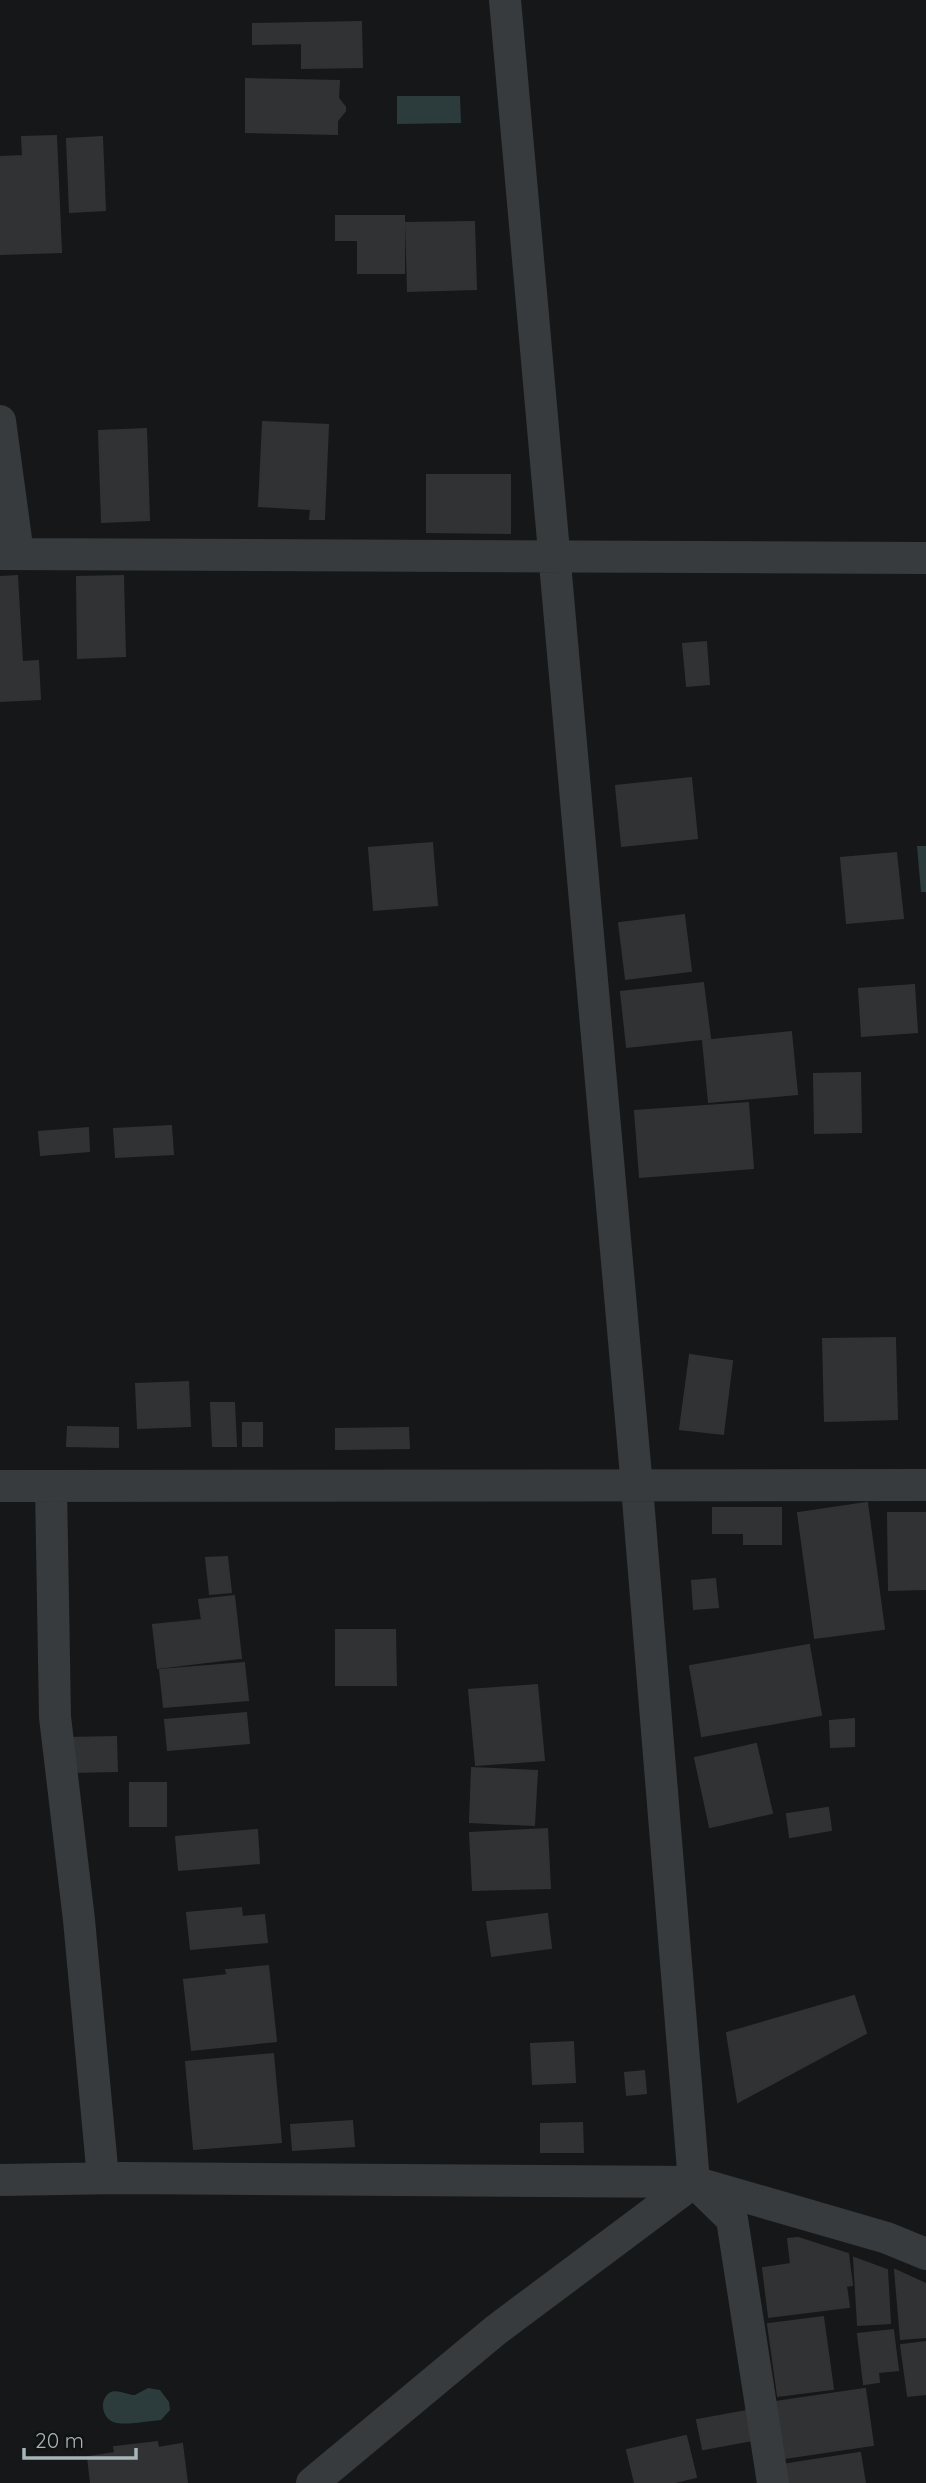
<svg xmlns="http://www.w3.org/2000/svg" width="926" height="2483" font-family="Quicksand,sans-serif">
  <rect width="100%" height="100%" fill="#161718"/>
  <path fill="#2c3c3c" d="M397,96H460L461,123L397,124Z
    M917,846H926V892H921Z
    M148,2388L160,2390L169,2402L170,2410L161,2420C147,2421 130,2425 117,2423C103,2421 98,2402 109,2393C116,2388 127,2395 135,2395Z"/>
  <path fill="#313234" stroke="#303234" stroke-width="2" d="M361,22L362,67L302,68V43L253,44V24Z
    M246,79L339,81L338,98L345,107V111L337,121V134L246,132Z
    M56,136L61,252L0,254V157L23,156L22,137Z
    M102,137L105,210L70,212L67,139Z
    M336,216H404V273H358V240H336Z
    M474,222L476,289L408,291L406,223Z
    M263,422L328,425L324,519H310L311,509L259,506Z
    M146,429L149,520L102,522L99,431Z
    M427,475H510V533L427,532Z
    M17,576L22,662L38,661L40,699L0,701V577Z
    M123,576L125,656L78,658L77,577Z
    M706,642L709,684L687,686L683,644Z
    M691,778L697,838L622,846L616,786Z
    M432,843L437,905L374,910L369,848Z
    M896,853L903,918L847,923L841,858Z
    M684,915L691,971L626,979L619,923Z
    M703,983L710,1038L627,1047L621,992Z
    M914,985L917,1032L862,1036L859,989Z
    M791,1032L797,1094L709,1102L703,1041Z
    M860,1073L861,1132L815,1133L814,1074Z
    M748,1103L753,1168L640,1177L635,1111Z
    M171,1126L173,1154L116,1157L114,1129Z
    M88,1128L89,1151L41,1155L39,1132Z
    M895,1338L897,1419L825,1421L823,1339Z
    M690,1355L732,1361L723,1434L680,1429Z
    M188,1382L190,1426L138,1428L136,1384Z
    M211,1403H234L236,1446H213Z
    M243,1423H262V1446H243Z
    M68,1427L118,1428V1447L67,1446Z
    M408,1428L409,1448L336,1449V1429Z
    M867,1503L884,1629L815,1638L798,1513Z
    M713,1508H781V1544H744V1533H713Z
    M888,1513H926V1589L889,1590Z
    M227,1557L231,1592L210,1594L206,1558Z
    M715,1579L718,1607L694,1609L692,1581Z
    M234,1596L241,1658L158,1668L153,1625L202,1620L199,1600Z
    M336,1630H395L396,1685H336Z
    M809,1645L821,1715L702,1736L690,1666Z
    M244,1663L248,1700L164,1707L160,1670Z
    M537,1685L544,1760L476,1765L469,1690Z
    M246,1713L249,1743L168,1750L165,1720Z
    M854,1719V1746L831,1747L830,1721Z
    M116,1737L117,1771L70,1772L69,1738Z
    M756,1744L772,1813L710,1827L695,1758Z
    M472,1768L537,1771L534,1825L470,1822Z
    M130,1783H166V1826H130Z
    M828,1808L831,1830L790,1837L787,1814Z
    M547,1829L550,1888L473,1890L470,1833Z
    M257,1830L259,1863L179,1870L176,1837Z
    M241,1908L242,1917L264,1915L267,1942L191,1949L187,1913Z
    M547,1914L551,1948L492,1956L487,1922Z
    M268,1966L276,2041L192,2050L184,1980L228,1975L226,1970Z
    M854,1996L866,2033L738,2102L727,2033Z
    M573,2042L575,2082L533,2084L531,2044Z
    M273,2054L281,2142L194,2149L186,2062Z
    M644,2071L646,2093L627,2095L625,2073Z
    M352,2121L354,2146L293,2150L291,2125Z
    M582,2123L583,2152H541V2124Z
    M798,2238L848,2254L852,2285L846,2286L849,2307L769,2317L763,2268L791,2264L788,2239Z
    M854,2258L887,2270L890,2323L858,2325Z
    M895,2270L926,2284V2337L901,2339Z
    M823,2317L833,2389L778,2396L768,2324Z
    M893,2330L898,2370L878,2372L879,2382L864,2384L858,2334Z
    M926,2342V2394L908,2396L901,2345Z
    M865,2389L873,2445L777,2459L768,2403Z
    M747,2411L753,2440L703,2449L697,2420Z
    M686,2436L696,2477L671,2483H635L627,2450Z
    M157,2442L158,2448L182,2444L187,2483H91L88,2457L115,2453L114,2447Z
    M860,2453L865,2483H784L781,2465Z"/>
  <g fill="none" stroke-linecap="round" stroke-linejoin="round">
    <path stroke="#373b3d" stroke-width="32" d="M505,0L637,1487L694,2182L732,2219L773,2483
      M0,421L18,554
      M0,554L926,558
      M0,1486L926,1485
      M51,1486L55,1717L79,1920L103,2178
      M0,2180L122,2178L694,2182L887,2238L926,2254
      M312,2483L496,2330L694,2182"/>
  </g>
  <path d="M24 2448v10h112v-10" fill="none" stroke="#a8b4b8" stroke-width="3.5"/>
  <text x="35" y="2448" font-size="21" fill="#a8b4b8" stroke="#111213" stroke-width="5" paint-order="stroke">20 m</text>
</svg>
